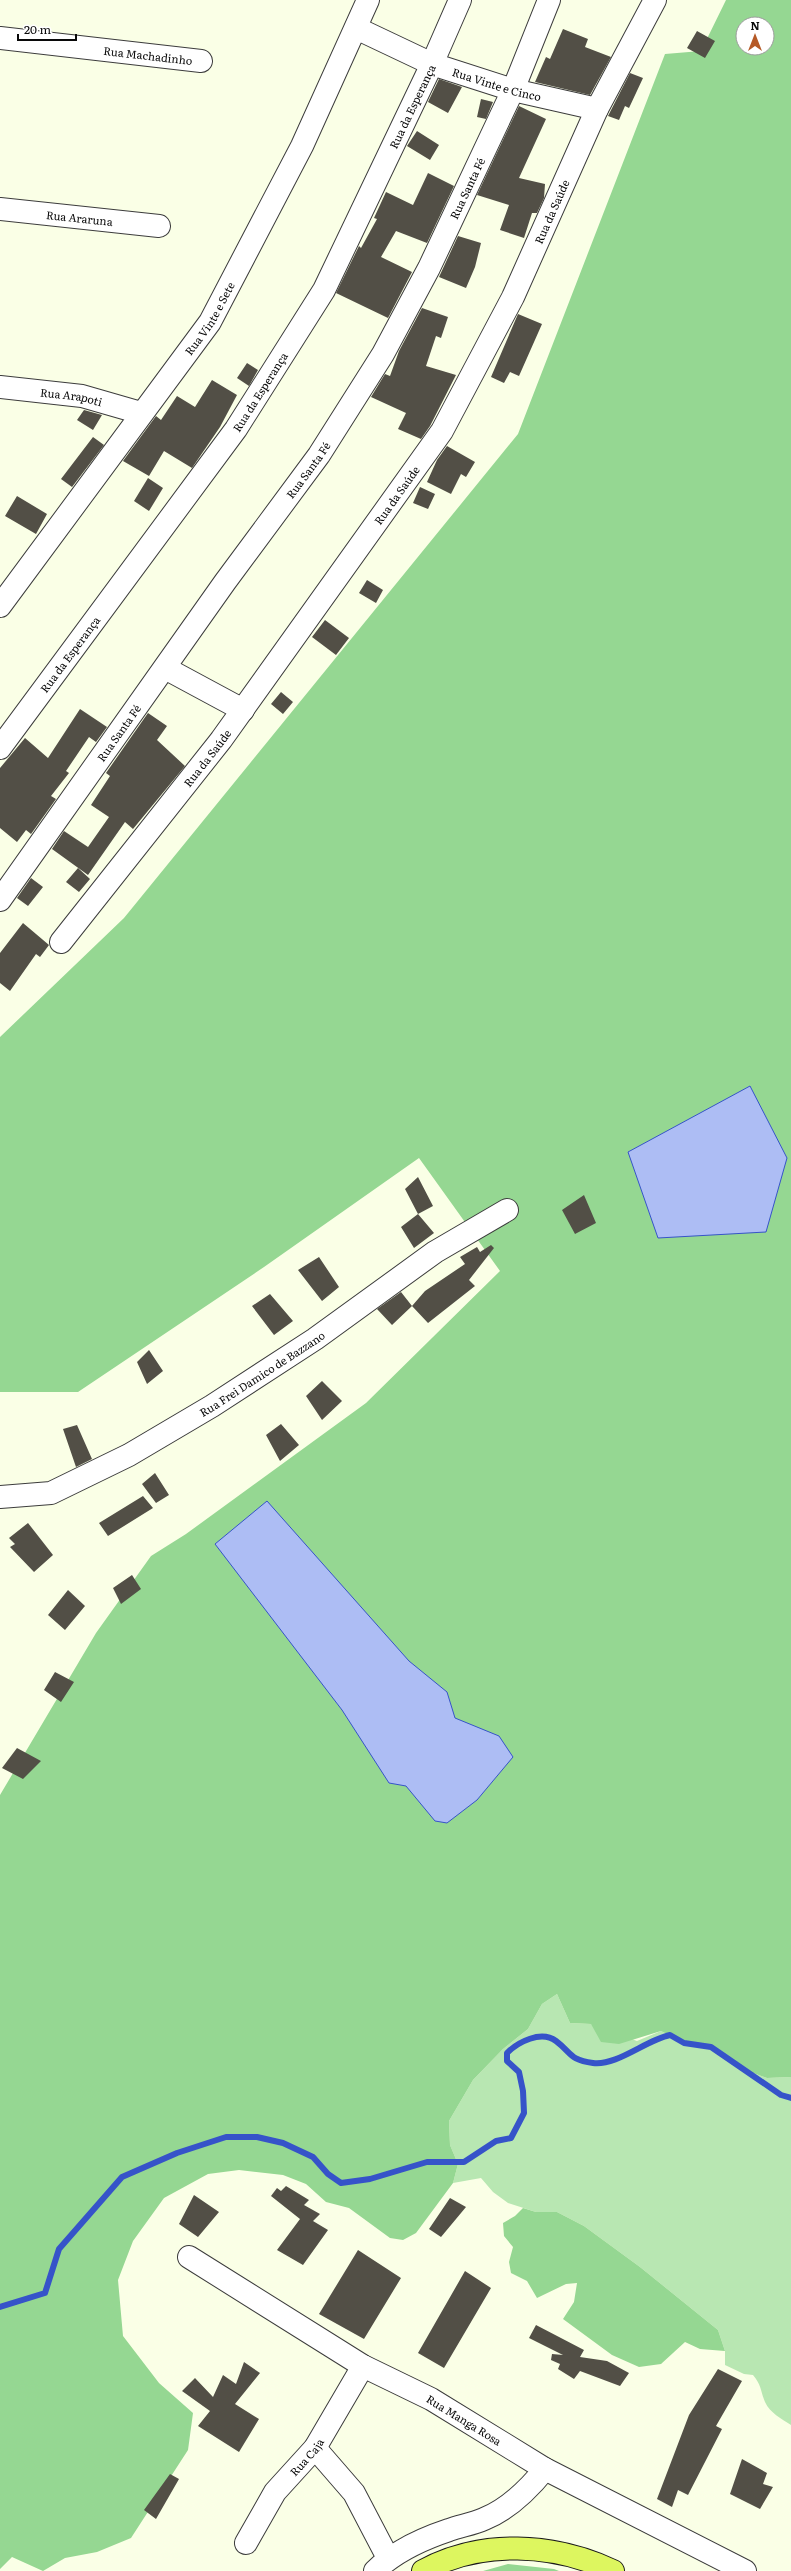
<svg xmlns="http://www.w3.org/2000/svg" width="791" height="2571" font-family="Literata,serif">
  <rect width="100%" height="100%" fill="#faffe6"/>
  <path fill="#b8e7b2" d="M557,1994L570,2023L591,2024L637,2041L661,2031L684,2043L711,2047L745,2070L767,2078L791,2077V2425C782,2419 770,2413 765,2402C760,2390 762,2386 753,2375L744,2374L725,2365V2351L718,2330L640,2267L584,2226L557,2212H536L508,2203L493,2192L481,2178L453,2183L458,2164L450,2145L449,2121L473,2080L503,2049L528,2029L542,2004Z"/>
  <path fill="#95d792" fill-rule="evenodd" d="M726,0H791V2077L767,2078L745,2070L711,2047L684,2043L661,2031L619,2044L601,2042L591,2024L570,2023L557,1994L542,2004L528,2029L503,2049L473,2080L449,2121L450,2145L458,2164L453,2183L416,2233L403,2240L390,2238L349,2208L326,2202L306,2184L283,2175L239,2170L208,2174L164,2198L133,2241L118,2280L123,2336L159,2383L193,2413L188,2450L131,2538L97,2552L65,2558L43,2571L12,2557L0,2569V1795L96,1633L151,1556L186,1534L366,1403L500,1271L419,1158L264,1267L78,1392H0V1037L124,918L518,434L665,54L701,51ZM743,24H767V48H743Z
    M523,2208L536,2212H557L584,2226L640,2267L718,2330L725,2351L700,2349L685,2342L661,2364L639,2367L612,2355L563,2319L574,2302L577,2283L566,2284L537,2298L527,2281L511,2273L509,2262L513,2247L504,2236L503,2223L515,2216Z
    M508,2564L554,2569L559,2571H483Z"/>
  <path fill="#adbdf4" stroke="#3653c9" d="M750,1086L787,1158L766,1232L658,1238L628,1152Z
    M267,1501L409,1661L447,1692L455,1718L499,1736L513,1757L477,1800L447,1823L435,1821L406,1786L389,1783L342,1710L215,1544Z"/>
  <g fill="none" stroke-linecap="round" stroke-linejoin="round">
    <path stroke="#3653c9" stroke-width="6" d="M0,2307L45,2293L59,2249L122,2177L177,2153L226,2137H257L283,2143L313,2157L328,2174L341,2183L370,2179L427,2162H464L496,2141L511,2138L524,2113L523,2091L519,2072L507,2061V2053C518,2042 541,2030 556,2041C572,2053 569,2060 593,2063C617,2066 646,2040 670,2035L684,2043L711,2047L781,2095L791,2098"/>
  </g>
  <path fill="#524f46" d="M563,29L588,39L585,47L611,57L590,95L535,82L546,57L550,59Z
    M697,31L715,41L705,58L687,48Z
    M630,73L643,78L629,108L625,106L619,120L608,116Z
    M439,79L462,87L448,113L428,102Z
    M481,99L493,102L486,119L477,117Z
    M519,106L546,119L519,178L545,184L544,198L537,213H532L524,238L500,230L509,205L477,195Z
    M417,131L439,145L430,160L407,146Z
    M428,173L454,186L427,243L396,231L381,257L412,272L388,318L336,293L359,246L361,248L377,219L374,218L386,192L413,205Z
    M458,236L481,243L475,267L466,288L439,277Z
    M422,308L448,317L441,338L436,336L426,366L456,375L430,426L421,439L398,429L406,413L371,397L385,374L390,376L399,351Z
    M518,314L542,324L519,376L510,372L504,383L491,377Z
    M247,363L258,370L249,386L237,378Z
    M212,380L237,395L220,427L192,468L164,451L149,476L123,461L156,416L161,420L177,396L195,407Z
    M84,410L102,415L93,430L77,420Z
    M93,437L104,445L72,487L61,479Z
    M447,446L475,462L466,477L461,474L451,494L427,482L437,460Z
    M148,478L163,488L149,511L134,501Z
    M420,487L435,494L428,509L413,503Z
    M17,496L47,514L36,534L5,516Z
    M367,580L383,590L376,603L359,593Z
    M325,620L349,638L336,655L312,637Z
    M281,692L293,702L283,714L271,704Z
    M80,709L107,727L96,742L89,737L66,771L69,773L51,796L56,799L31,834L26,830L17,842L0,828V768L25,738L48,758Z
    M148,713L167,726L157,740L185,766L133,829L125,822L88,875L52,849L64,831L88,847L109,817L91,805L110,776L106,773Z
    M78,868L90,879L79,892L66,882Z
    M31,878L43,887L28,906L17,898Z
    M23,923L49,945L40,957L36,954L10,991L0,983V953Z
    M418,1177L433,1206L418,1214L405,1189Z
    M584,1195L596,1223L575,1234L562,1210Z
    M418,1214L434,1233L414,1248L401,1227Z
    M491,1245L494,1248L469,1280L475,1286L428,1323L412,1306L425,1291L465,1264L460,1257L477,1247L480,1252Z
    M319,1257L339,1287L322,1301L298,1270Z
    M401,1292L412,1306L392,1325L377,1309Z
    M270,1294L293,1321L274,1335L252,1306Z
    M149,1350L163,1371L147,1384L137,1362Z
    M322,1381L342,1401L322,1420L306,1396Z
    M281,1424L299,1445L280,1461L266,1435Z
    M77,1425L92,1459L76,1467L63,1429Z
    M155,1473L169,1495L156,1503L142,1484Z
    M143,1496L153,1508L108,1536L99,1523Z
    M28,1523L53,1555L34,1572L10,1547L15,1544L9,1538Z
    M132,1575L141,1589L121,1604L113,1588Z
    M68,1590L85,1606L65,1630L48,1615Z
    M55,1672L74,1682L61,1702L44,1690Z
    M17,1748L41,1761L23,1779L2,1768Z
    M286,2186L309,2200L304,2205L320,2214L313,2221L328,2230L303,2265L277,2250L300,2219L271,2196L277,2188L281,2191Z
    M194,2195L219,2212L198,2237L179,2224Z
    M450,2198L466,2207L441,2237L429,2229Z
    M358,2250L401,2278L364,2339L319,2314Z
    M465,2271L491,2288L444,2368L418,2353Z
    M536,2325L584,2350L580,2357L607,2361L629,2373L620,2386L580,2371L574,2379L558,2369L560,2364L551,2360L552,2354L563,2355L529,2338Z
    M244,2362L260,2373L235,2404L259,2419L239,2452L198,2426L210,2411L182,2391L195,2378L213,2397L223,2375L236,2384Z
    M718,2369L742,2381L716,2426L722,2429L688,2495L678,2490L672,2507L657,2499L689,2415Z
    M742,2459L767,2473L763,2484L773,2487L760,2509L730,2494Z
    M170,2474L179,2479L156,2519L144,2510Z"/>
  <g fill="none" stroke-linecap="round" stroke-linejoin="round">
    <g stroke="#3c3c3c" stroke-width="24">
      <g id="minor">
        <path id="s1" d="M356,28L432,64L513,90L597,109"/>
        <path id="s2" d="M0,38L201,61"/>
        <path id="s3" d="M0,209L159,226"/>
        <path id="s4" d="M0,387L82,396L141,413"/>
        <path id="s5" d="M0,606L210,322L302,146L368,0"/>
        <path d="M165,668L243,710"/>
        <path id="s6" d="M0,748L236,429L324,290L432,64L460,0"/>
        <path id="s7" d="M0,900L225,582L319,455L383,354L429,268L513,90L549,0"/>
        <path id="s8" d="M61,942L221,740L442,431L513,297L597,109L655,0"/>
        <path id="s9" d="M0,1497L51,1493L129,1455L212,1406L315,1339L435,1252L507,1210"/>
        <path id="s10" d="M189,2257L363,2366L431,2399L545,2469L745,2571"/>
        <path d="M315,2448L354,2493L388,2558"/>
        <path id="s11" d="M246,2543L275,2492L315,2448L363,2366"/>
        <path d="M375,2571C395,2551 422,2539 449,2530C460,2526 473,2524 484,2519C509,2509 528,2490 545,2469"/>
      </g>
    </g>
    <g stroke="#1a1a1a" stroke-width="24">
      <path id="major" d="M423,2571C481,2539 554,2543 613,2571"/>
    </g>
    <use href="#minor" stroke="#fff" stroke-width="22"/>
    <use href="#major" stroke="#ddf65f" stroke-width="22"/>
  </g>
  <g text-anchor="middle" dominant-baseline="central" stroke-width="4" stroke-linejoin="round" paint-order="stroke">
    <g font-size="11" fill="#090909" stroke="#fff">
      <text stroke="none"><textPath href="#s2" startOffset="149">Rua Machadinho</textPath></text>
      <text stroke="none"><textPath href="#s1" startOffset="152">Rua Vinte e Cinco</textPath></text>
      <text stroke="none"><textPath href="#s6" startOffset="765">Rua da Esperança</textPath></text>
      <text stroke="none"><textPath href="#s7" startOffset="853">Rua Santa Fé</textPath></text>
      <text stroke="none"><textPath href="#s8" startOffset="883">Rua da Saúde</textPath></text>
      <text stroke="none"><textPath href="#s3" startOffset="80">Rua Araruna</textPath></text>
      <text stroke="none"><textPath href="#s5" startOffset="356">Rua Vinte e Sete</textPath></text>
      <text stroke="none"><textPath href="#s6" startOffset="441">Rua da Esperança</textPath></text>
      <text stroke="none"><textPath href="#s4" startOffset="72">Rua Arapoti</textPath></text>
      <text stroke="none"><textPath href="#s7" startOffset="529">Rua Santa Fé</textPath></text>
      <text stroke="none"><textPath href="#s8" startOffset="559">Rua da Saúde</textPath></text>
      <text stroke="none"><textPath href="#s6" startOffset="117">Rua da Esperança</textPath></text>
      <text stroke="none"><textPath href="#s7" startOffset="205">Rua Santa Fé</textPath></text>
      <text stroke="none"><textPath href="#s8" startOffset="235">Rua da Saúde</textPath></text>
      <text stroke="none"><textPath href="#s9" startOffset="294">Rua Frei Damico de Bazzano</textPath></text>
      <text stroke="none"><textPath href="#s10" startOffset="320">Rua Manga Rosa</textPath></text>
      <text stroke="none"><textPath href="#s11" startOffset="106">Rua Caja</textPath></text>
    </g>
  </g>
  <g transform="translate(755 36)"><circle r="19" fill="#ffffff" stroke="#9d9d9d"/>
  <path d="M0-3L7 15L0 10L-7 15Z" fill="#b55926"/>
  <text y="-6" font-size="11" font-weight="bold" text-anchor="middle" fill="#090909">N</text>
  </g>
  <path d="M18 34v6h58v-6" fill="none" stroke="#090909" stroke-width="2"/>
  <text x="24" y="34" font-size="12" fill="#090909" stroke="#ffffff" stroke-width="3" paint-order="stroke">20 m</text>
</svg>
